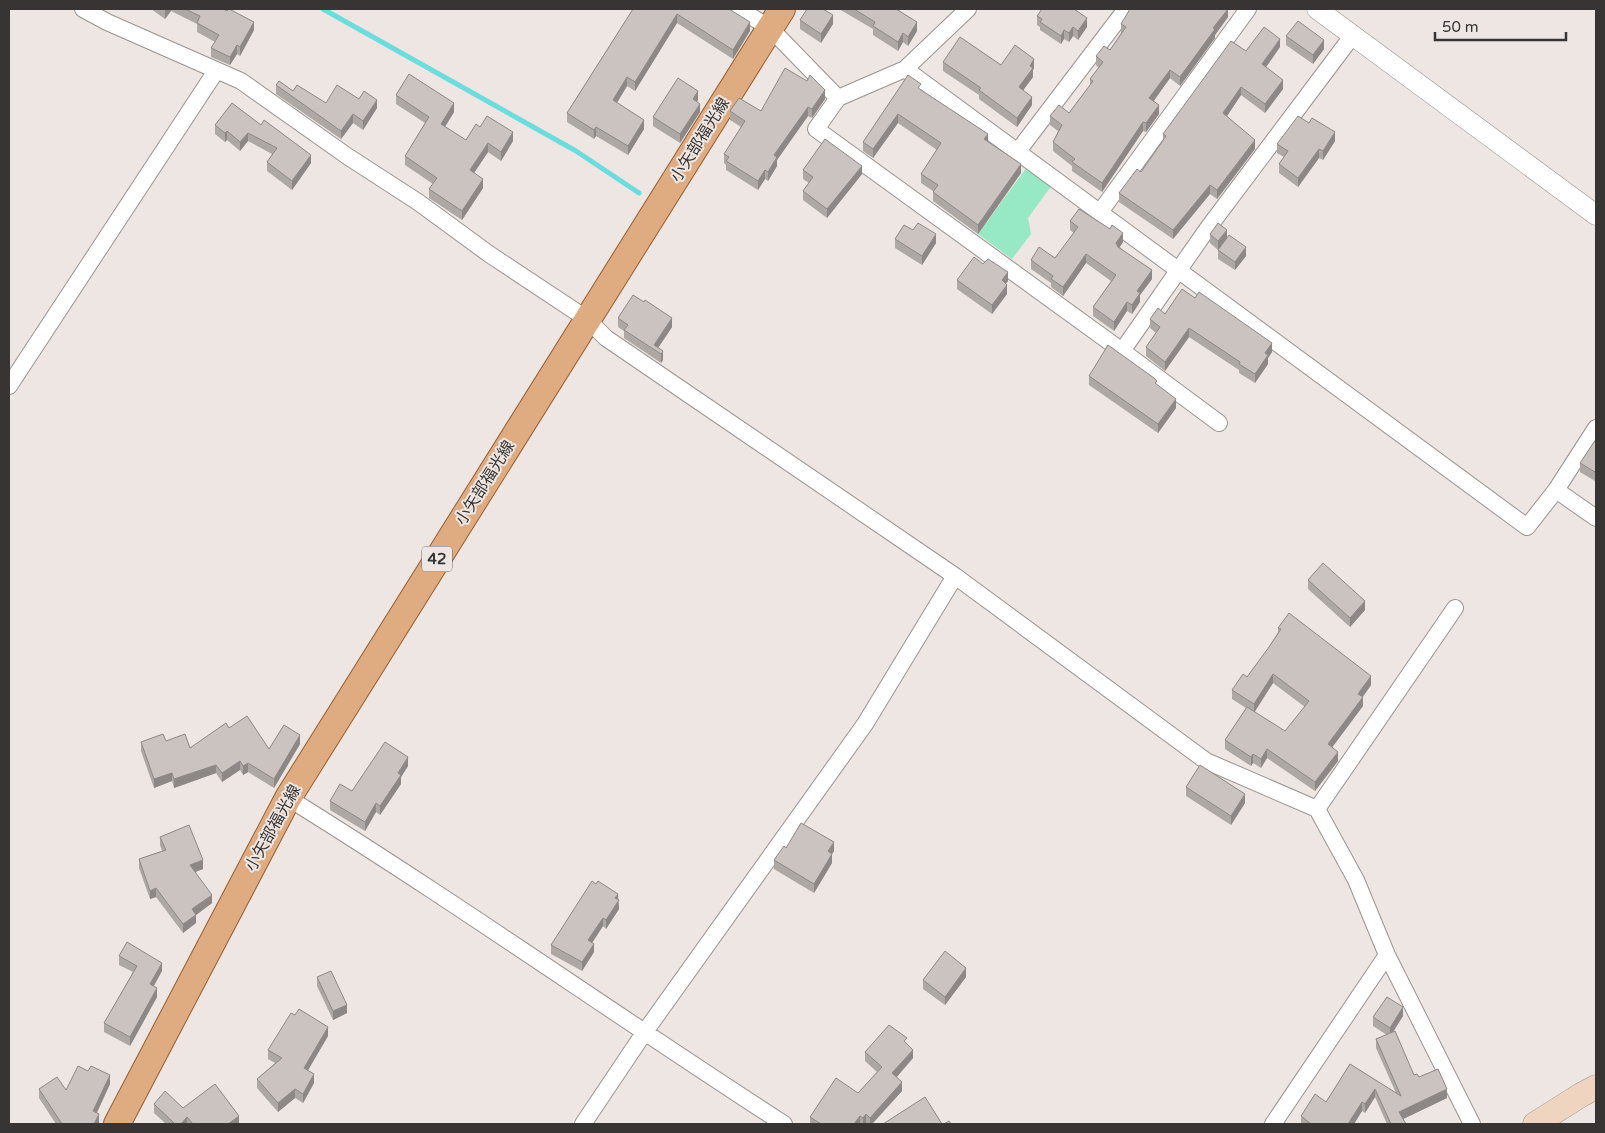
<svg xmlns="http://www.w3.org/2000/svg" width="1605" height="1133" font-family="'Varela Round','Noto Sans JP',sans-serif">
  <rect width="100%" height="100%" fill="#ede6e3"/>
  <path fill="#96e9c4" d="M1028,166L1052,185L1028,218L1031,234L1012,259L978,234Z"/>
  <g fill="none" stroke-linecap="round" stroke-linejoin="round">
    <path stroke="#6cdcdd" stroke-width="5" d="M323,9L576,151L639,193"/>
    <g stroke="#9a9491" stroke-width="18">
      <path id="minor" d="M83,9L107,22L241,81L347,156L418,202L489,254L587,319L606,338L955,576L1206,761L1317,809L1356,880L1387,955L1472,1124
        M739,9L770,28L838,98
        M968,9L905,69L838,98L816,129L1122,351L1208,228L1353,35
        M905,69L1527,527L1556,490L1596,428
        M1018,151L1126,9
        M1100,212L1248,9
        M1122,351L1219,423
        M9,386L216,71
        M1556,490L1596,518
        M288,798C456,902 618,1017 784,1124
        M1317,809L1455,608
        M583,1124L644,1033L865,724L955,576
        M1273,1124L1387,955"/>
    </g>
    <g stroke="#9a9491" stroke-width="21">
      <path id="tertiary" d="M1317,9L1596,215"/>
    </g>
    <g stroke="#9a9491" stroke-width="25">
      <path id="secondary" d="M1535,1124L1581,1095L1596,1087"/>
    </g>
    <g stroke="#975e2f" stroke-width="28">
      <path id="primary" d="M117,1124L288,798L782,9"/>
    </g>
    <use href="#minor" stroke="#fff" stroke-width="16"/>
    <use href="#tertiary" stroke="#fff" stroke-width="20"/>
    <use href="#secondary" stroke="#efd5c0" stroke-width="24"/>
    <use href="#primary" stroke="#dfac81" stroke-width="26"/>
  </g>
  <path fill="#aea8a5" fill-rule="evenodd" d="M151,9H223L254,30L240,56L237,54L230,65L211,57V48L215,42L197,32V24L171,11L165,19Z
    M633,9H729L750,31L733,59L677,23L635,91L627,86L617,103L644,129L628,155L596,136L594,139L567,122V113Z
    M839,9H899V10L917,31L908,46L903,42L898,51L873,35V29Z
    M1228,9V17L1215,35V38L1180,86L1170,78L1154,101L1159,114L1146,132L1143,131L1102,192L1072,171V166L1053,151V142L1058,131L1050,125V116L1069,113L1090,85V79L1099,68L1096,65V56L1110,50L1121,33V24Z
    M1037,16L1087,27L1078,40L1073,36L1069,42L1064,39L1061,44L1040,30V27L1037,25Z
    M800,20L833,24L821,43L800,29Z
    M1286,36L1324,49L1313,64L1286,45Z
    M1280,47L1266,67L1283,89L1265,113L1241,95L1227,116L1255,149L1217,199L1210,194L1173,239L1119,202V193L1141,172L1163,140V134L1246,51Z
    M943,62L1001,65L1034,68L1033,70V77L1023,90L1032,105L1017,127L979,99V95L943,71Z
    M276,85L326,103L359,99L377,108L363,130L353,123L341,139L276,94Z
    M921,89L988,142L1021,173L978,234L933,201V191L921,183V174L937,150L898,123L873,158L863,151V142Z
    M396,95L454,112L445,127L466,140L480,127L513,141L501,161L488,152L474,173L483,188L462,220L429,198V189L433,184L405,165V156L425,123L396,104Z
    M825,99L812,118L808,116L777,160V166L768,181L765,179L758,190L726,170V165L724,163V154L741,127L730,120V111H761Z
    M698,100L697,102L700,112L680,143L653,126V117Z
    M232,103L311,163L292,190L267,171V162L272,154L248,141L240,151L227,140L225,142L215,134V125Z
    M1335,141L1323,160L1319,158L1298,187L1279,173V164L1284,157L1277,153V144Z
    M803,170L862,174L827,218L803,200V191L809,183L803,179Z
    M1070,221L1123,242L1120,247L1152,279L1140,295V302L1132,314L1127,311L1114,331L1093,316V307L1111,281L1086,263L1063,296L1051,287V283L1031,269V260L1055,258L1074,233L1070,230Z
    M913,230L936,243L922,265L895,248V239Z
    M1210,234L1227,238L1246,256L1235,270L1218,259V250L1210,243Z
    M957,280L1008,281L1006,283L1007,294L992,314L957,289Z
    M1165,314L1272,352L1268,358V364L1255,383L1239,373V370L1189,337L1165,371L1146,356V347L1156,333L1150,328V319Z
    M618,318L672,327L658,348L663,360L661,363L624,338V331L618,327Z
    M1089,376L1157,384L1176,408L1158,433L1089,385Z
    M1596,439V480L1595,481L1580,472V463Z
    M1308,580L1365,610L1350,627L1308,589Z
    M1278,628L1371,685L1363,697V706L1332,747L1338,761L1315,791L1267,758L1261,768L1253,763L1251,766L1225,749V740L1246,708L1232,699V690L1247,677L1269,647L1278,632ZM1273,683L1305,707L1285,731L1254,712Z
    M229,728L269,749L300,744L274,788L248,772L243,775L240,770L222,782L216,773L174,788L172,781L154,788L141,751V742L166,741L190,748Z
    M408,766L401,777V784L380,815L376,812L365,831L330,810V801Z
    M1186,787L1245,803L1231,825L1186,796Z
    M160,837L203,869L195,872L212,903L196,915V923L183,933L156,897L150,899L139,868V859L162,851L160,845Z
    M786,848L834,851L832,854V863L814,893L774,869V860Z
    M618,899L619,909L606,929L603,926L592,943L594,952L582,971L551,954V945Z
    M119,956L162,971L154,986L157,997L130,1046L104,1032V1023L133,972L119,965Z
    M317,977L347,1013L333,1020L317,986Z
    M966,977L945,1005L923,989V980Z
    M1403,1016L1392,1032L1414,1075L1419,1077L1447,1098L1403,1119L1406,1124H1387L1375,1097L1365,1113L1362,1111L1354,1124H1301V1116L1326,1102L1350,1064L1396,1093L1376,1048V1039L1387,1035L1373,1026V1017Z
    M328,1036L308,1070L314,1083L303,1103L295,1098L278,1112L257,1088V1079L275,1063L268,1059V1050Z
    M907,1044L913,1058L897,1077L902,1091L872,1124H867L866,1123L865,1124H810V1117L858,1093L877,1072L865,1061V1052Z
    M110,1084L97,1113L99,1123L98,1124H56L39,1098V1089L66,1090Z
    M154,1104L183,1108L239,1124H166L154,1113Z"/>
  <path fill="#8d8886" d="M167,9H171V11L165,19V10Z
    M1228,9V17L1215,35V38L1180,86V77L1213,28Z
    M677,14V23L635,91V82Z
    M833,15V24L821,43V34Z
    M1087,18V27L1078,40V31Z
    M254,22V30L240,56V47Z
    M750,22V31L733,59V50Z
    M917,22V31L908,46V37Z
    M1073,27V36L1069,42V33Z
    M1064,30V39L1061,44V36Z
    M903,33V42L898,51V42Z
    M1280,39V47L1262,73V64Z
    M1324,40V49L1313,64V55Z
    M237,45V54L230,65V57Z
    M1034,59V68L1033,70V77L1019,96V87L1030,66Z
    M1170,70V78L1149,107V98Z
    M627,77V86L613,109V100Z
    M1283,80V89L1265,113V104Z
    M1241,87V95L1223,122V113Z
    M825,90V99L812,118V109Z
    M698,91V100L693,108V99Z
    M1032,97V105L1017,127V118Z
    M377,100V108L363,130V121Z
    M454,103V112L441,133V124Z
    M700,104V112L680,143V134Z
    M1159,105V114L1146,132V123Z
    M808,107V116L777,160V166L768,181V172L774,155Z
    M353,114V123L341,139V131Z
    M898,114V123L873,158V149Z
    M644,120V129L628,155V146Z
    M1143,122V131L1102,192V183Z
    M596,127V136L594,139V130Z
    M227,131V140L225,142V133Z
    M513,132V141L501,161V152Z
    M1335,132V141L1323,160V151Z
    M248,133V141L240,151V142Z
    M988,134V143L984,139Z
    M1255,140V149L1217,199V190Z
    M488,143V152L470,179V170Z
    M1319,149V158L1298,187V178Z
    M311,155V163L292,190V181Z
    M1021,164V173L978,234V225Z
    M862,166V174L827,218V209Z
    M765,170V179L758,190V181Z
    M483,179V188L462,220V211Z
    M1210,185V194L1173,239V230Z
    M1227,230V239L1218,250V241Z
    M1123,233V242L1116,252V243Z
    M936,234V243L922,265V256Z
    M1246,247V256L1235,270V262Z
    M1086,254V263L1063,296V287Z
    M1152,270V279L1140,295V302L1132,314V305L1137,291Z
    M1008,272V281L1002,289V280Z
    M1007,285V294L992,314V305Z
    M1127,302V311L1114,331V322Z
    M672,318V327L656,351L654,345Z
    M1189,328V337L1165,371V362Z
    M1272,343V352L1268,358V364L1255,383V374L1265,353Z
    M663,351V360L661,363V354Z
    M1176,399V408L1158,433V424Z
    M1365,601V610L1350,627V618Z
    M1273,674V683L1254,713V704Z
    M1371,676V685L1358,703V694Z
    M1363,697V706L1328,753V744Z
    M300,735V744L274,788V779Z
    M1267,749V758L1261,768V759Z
    M1338,752V761L1315,791V782Z
    M1253,754V763L1251,766V757Z
    M408,757V766L401,777V784L380,815V806L398,773Z
    M240,761V770L222,782V773Z
    M248,763V772L243,775V766Z
    M216,765V773L174,788V779Z
    M172,773V781L154,788V779Z
    M1245,794V803L1231,825V816Z
    M376,803V812L365,831V822Z
    M834,842V851L828,860V851Z
    M832,854V863L814,893V884Z
    M203,860V869L190,874V865Z
    M156,888V897L150,899V891Z
    M618,894L619,909L606,929V920L615,898Z
    M212,895V903L196,915V923L183,933V924L192,909Z
    M603,918V926L588,949V940Z
    M594,944V952L582,971V962Z
    M162,963V971L150,992V984Z
    M966,968V977L945,1005V997Z
    M157,988V997L130,1046V1037Z
    M347,1005V1013L333,1020V1011Z
    M1403,1007V1016L1390,1037V1028Z
    M328,1027V1036L304,1077V1068Z
    M913,1050V1058L892,1082V1073Z
    M314,1074V1083L303,1103V1094Z
    M110,1075V1084L93,1120V1111Z
    M902,1082V1091L872,1124H870V1118Z
    M295,1089V1098L278,1112V1103Z
    M1375,1089V1097L1365,1113V1104Z
    M1447,1089V1098L1399,1121V1112Z
    M1362,1102V1111L1354,1124H1348Z
    M99,1114V1123L98,1124H94Z
    M866,1114V1123L865,1124H863V1118Z
    M239,1116V1124H228Z
    M860,1116V1124H854Z
    M187,1117V1124H181Z"/>
  <path fill="#cac3c0" stroke="#8d8886" d="M185,9H223L227,11L229,9L254,22L240,47L237,45L230,57L211,48L219,35L197,23L200,16Z
    M633,9H729L750,22L733,50L677,14L635,82L627,77L613,100L644,120L628,146L596,127L594,130L567,113Z
    M807,9H823L833,15L821,34L800,20Z
    M854,9H896L917,22L908,37L903,33L898,42L873,26L875,22Z
    M1042,9H1074L1087,18L1078,31L1073,27L1069,33L1064,30L1061,36L1040,22L1042,19L1037,16Z
    M1130,9H1228L1213,28L1215,29L1180,77L1170,70L1149,98L1159,105L1146,123L1143,122L1102,183L1072,162L1075,159L1053,142L1062,125L1050,116L1059,105L1069,113L1093,81L1090,79L1103,62L1096,56L1104,46L1110,50L1126,27L1121,24Z
    M1298,21L1324,40L1313,55L1286,36Z
    M1264,27L1280,39L1262,64L1283,80L1265,104L1241,87L1223,113L1255,140L1217,190L1210,185L1173,230L1119,193L1137,169L1141,172L1166,136L1163,134L1231,41L1246,51Z
    M960,37L1001,65L1015,45L1034,59L1030,66L1033,68L1019,87L1032,97L1017,118L979,90L981,88L943,62Z
    M785,68L807,81L810,75L825,90L812,109L808,107L774,155L777,157L768,172L765,170L758,181L726,161L729,157L724,154L745,121L730,111L739,98L761,111Z
    M409,74L454,103L441,124L466,140L476,124L480,127L487,116L513,132L501,152L488,143L470,170L483,179L462,211L429,189L437,178L405,156L429,117L396,95Z
    M908,75L921,84L918,88L988,134L984,139L1021,164L978,225L933,192L938,185L921,174L941,143L898,114L873,149L863,142Z
    M678,78L698,91L693,99L700,104L680,134L653,117Z
    M279,81L293,91L297,85L326,103L337,85L359,99L364,91L377,100L363,121L353,114L341,131L276,85Z
    M232,103L261,125L264,120L311,155L292,181L267,162L277,148L248,133L240,142L227,131L225,133L215,125Z
    M1298,116L1309,123L1312,118L1335,132L1323,151L1319,149L1298,178L1279,164L1288,151L1277,144Z
    M825,139L862,166L827,209L803,191L813,177L803,170Z
    M1079,209L1110,229L1112,225L1123,233L1116,243L1118,247L1152,270L1137,291L1140,293L1132,305L1127,302L1114,322L1093,307L1116,275L1086,254L1063,287L1051,279L1053,276L1031,260L1039,247L1055,258L1078,227L1070,221Z
    M918,223L936,234L922,256L895,239L904,225L913,230Z
    M1218,223L1227,230L1218,241L1210,234Z
    M1229,235L1246,247L1235,262L1218,250Z
    M974,257L983,264L988,259L1008,272L1002,280L1007,285L992,305L957,280Z
    M1182,289L1195,298L1199,292L1272,343L1265,353L1268,355L1255,374L1239,364L1240,362L1189,328L1165,362L1146,347L1160,327L1150,319L1158,308L1165,314Z
    M633,295L644,302L645,300L672,318L654,345L663,351L661,354L624,330L628,325L618,318Z
    M1108,345L1154,378L1157,381L1155,383L1176,399L1158,424L1089,376Z
    M1596,439V471L1595,472L1580,463Z
    M1323,563L1365,601L1350,618L1308,580Z
    M1289,613L1371,676L1358,694L1363,697L1328,744L1338,752L1315,782L1267,749L1261,759L1253,754L1251,757L1225,740L1247,707L1285,731L1309,701L1273,674L1254,704L1232,690L1243,674L1247,677L1269,647L1281,629L1278,628Z
    M247,716L269,749L284,725L300,735L274,779L248,763L243,766L240,761L222,773L216,765L174,779L172,773L154,779L141,742L163,734L166,741L185,734L190,748L226,723L229,728Z
    M385,742L408,757L398,773L401,775L380,806L376,803L365,822L330,801L340,784L352,791Z
    M1200,765L1245,794L1231,816L1186,787Z
    M801,823L834,842L828,851L832,854L814,884L774,860L784,846L786,848Z
    M189,825L203,860L190,865L212,895L192,909L196,915L183,924L156,888L150,891L139,859L166,850L160,837Z
    M592,881L596,884L598,881L618,894L615,898L619,900L606,920L603,918L588,940L594,944L582,962L551,945Z
    M127,942L162,963L150,984L157,988L130,1037L104,1023L137,966L119,956Z
    M945,951L966,968L945,997L923,980Z
    M331,971L347,1005L333,1011L317,977Z
    M1387,997L1403,1007L1390,1028L1373,1017Z
    M299,1009L328,1027L304,1068L314,1074L303,1094L295,1089L278,1103L257,1079L282,1058L268,1050L291,1013L295,1015Z
    M889,1025L907,1038L904,1041L913,1050L892,1073L902,1082L870,1118L866,1114L863,1118L860,1116L854,1124H821L810,1117L836,1078L858,1093L882,1067L865,1052Z
    M1395,1031L1414,1075L1417,1074L1419,1077L1438,1069L1447,1089L1399,1112L1406,1124H1391L1375,1089L1365,1104L1362,1102L1348,1124H1311L1301,1116L1315,1094L1326,1102L1350,1064L1401,1096L1376,1039Z
    M78,1066L88,1071L91,1066L110,1075L93,1111L99,1114L94,1124H62L39,1089L57,1077L66,1090Z
    M215,1084L239,1116L228,1124H193L187,1117L181,1124H175L154,1104L165,1091L183,1108Z
    M925,1097L942,1124H883Z
    M949,1121L951,1124H944Z"/>
  <g text-anchor="middle" dominant-baseline="central" stroke-width="4" stroke-linejoin="round" paint-order="stroke">
    <rect fill="#ede6e3" stroke="#6e6968" stroke-width="1" x="422" y="546.5" width="30" height="25" rx="4"/>
    <g font-size="15" font-weight="bold" fill="#373433">
      <text x="437" y="559">42</text>
    </g>
    <g font-size="16" fill="#373433" stroke="#ede6e3">
      <text transform="translate(700 140) rotate(-58)">小矢部福光線</text>
      <text transform="translate(485 483) rotate(-58)">小矢部福光線</text>
      <text transform="translate(273 828) rotate(-61)">小矢部福光線</text>
    </g>
  </g>
  <rect width="1605" height="1133" fill="none" stroke="#373433" stroke-width="20"/>
  <path d="M1435 32v8h131v-8" fill="none" stroke="#373433" stroke-width="2.5"/>
  <text x="1442" y="32" font-size="15" fill="#373433" stroke="#ede6e3" stroke-width="4" paint-order="stroke">50 m</text>
</svg>
